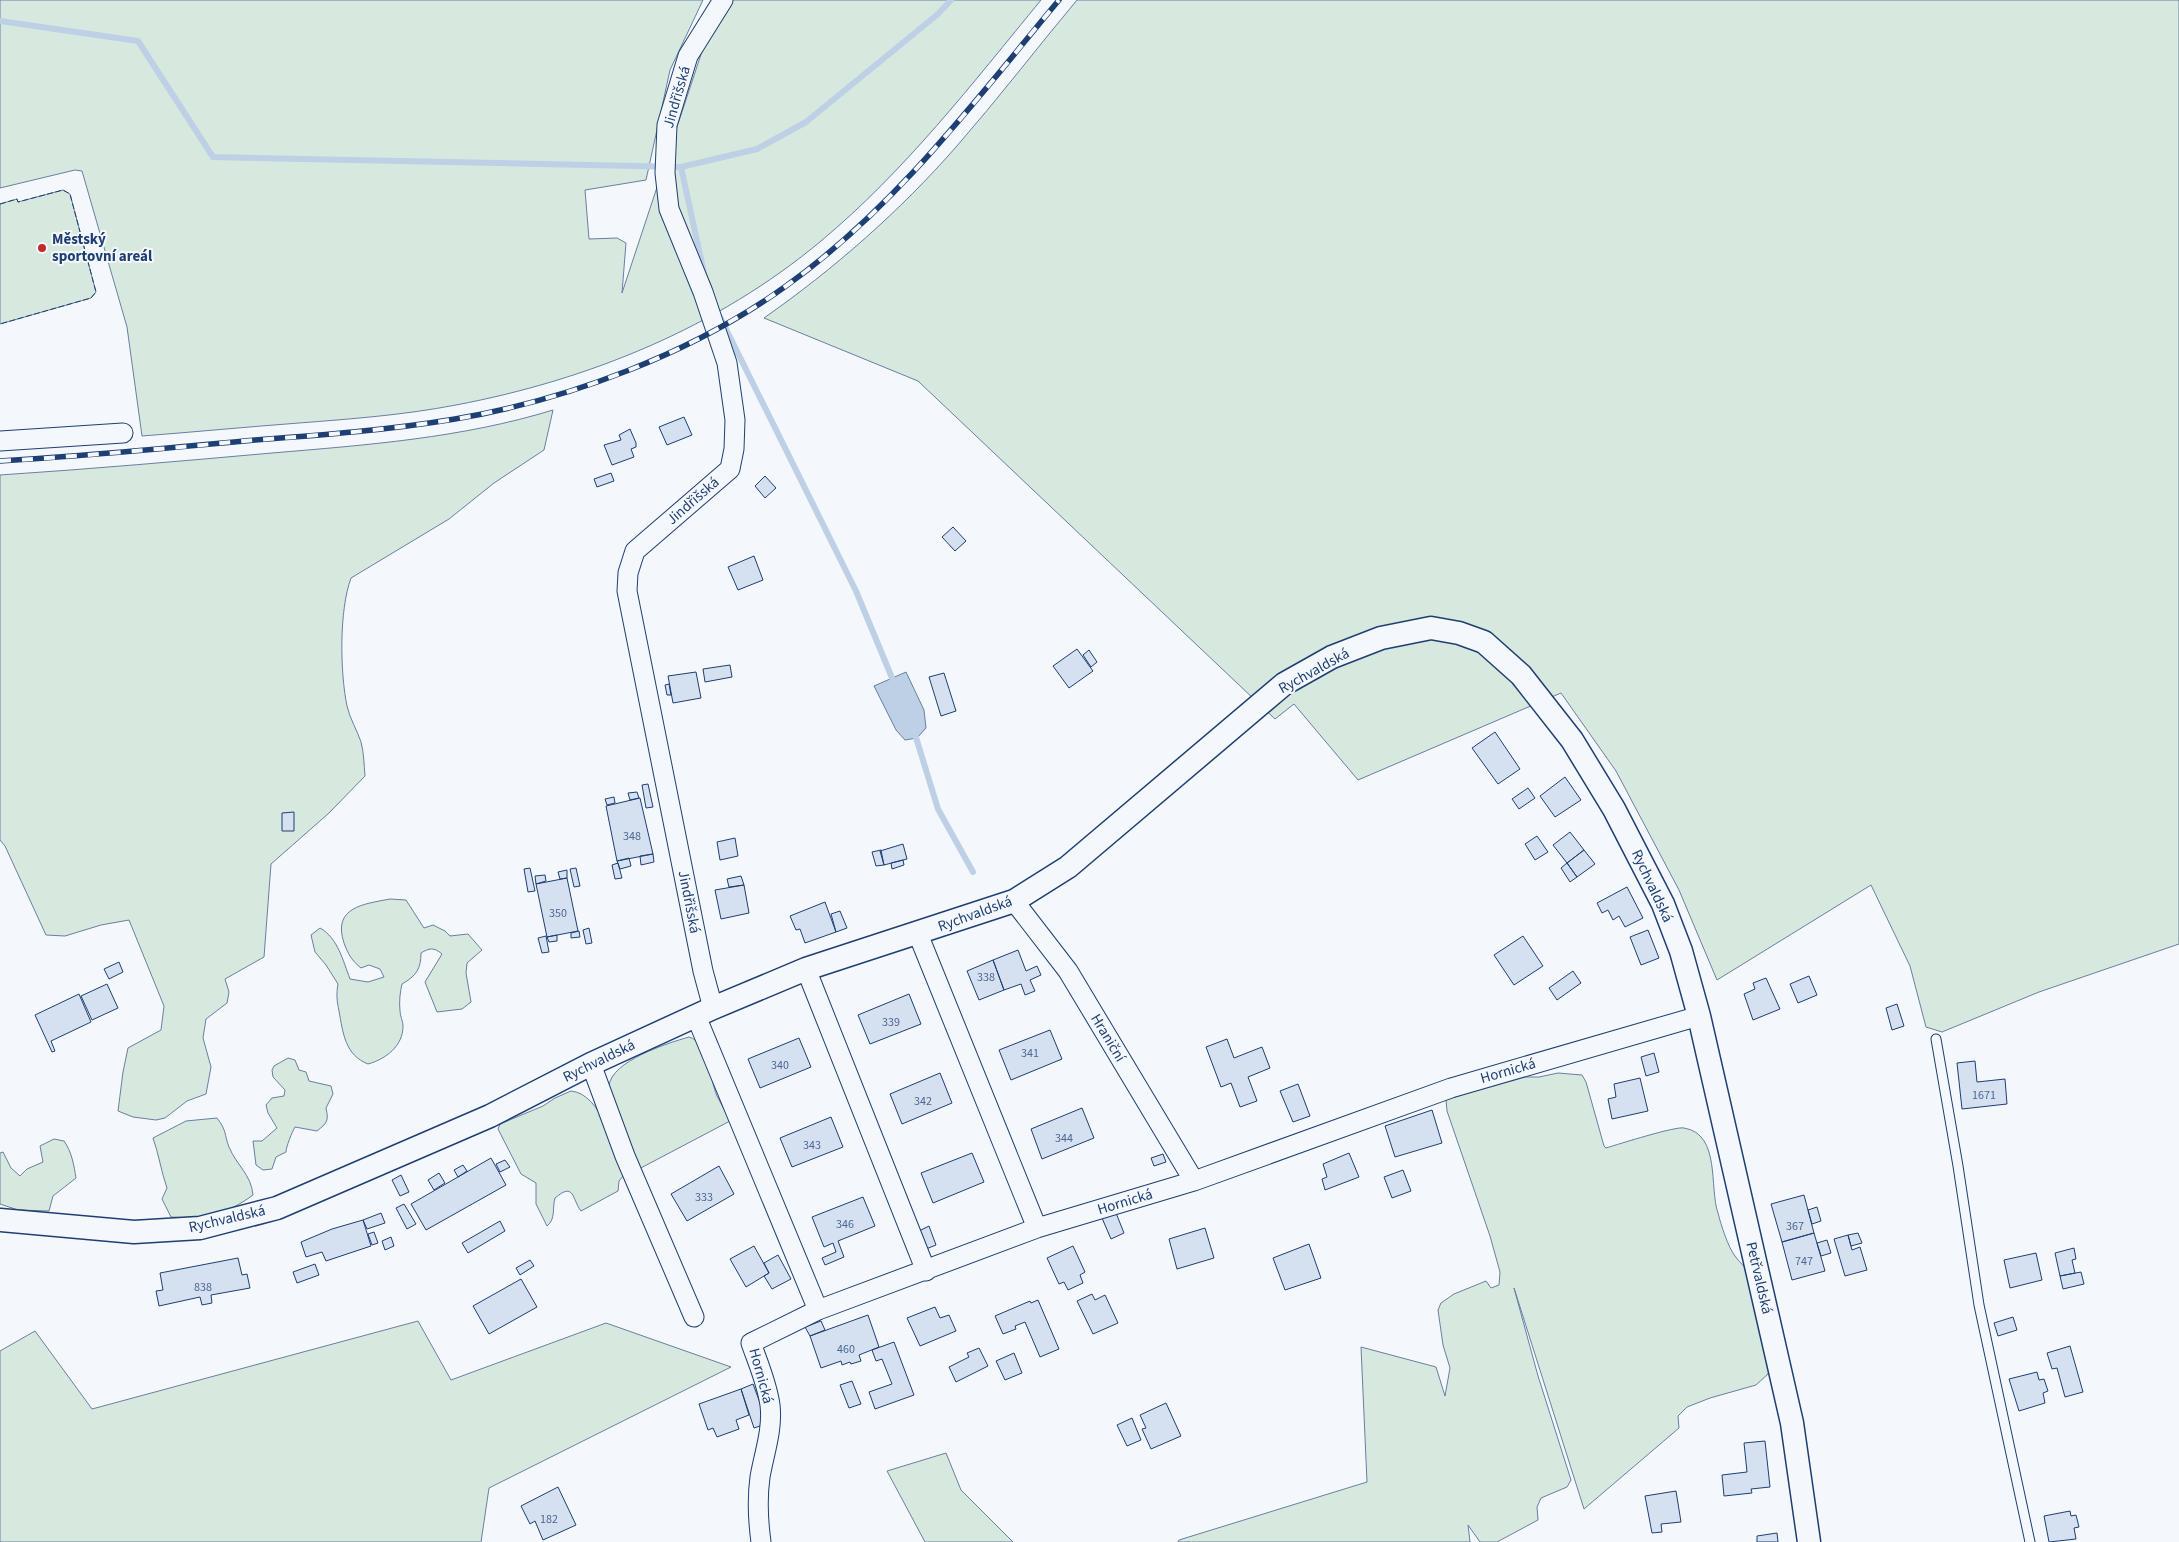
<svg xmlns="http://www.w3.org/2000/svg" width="2179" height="1542" font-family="'Source Sans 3',sans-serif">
  <rect width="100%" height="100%" fill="#f4f7fb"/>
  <path fill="#d7e8df" stroke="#687fa3" d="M0,0H703L670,70L646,180L585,190L589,239L617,238L626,243L622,293L719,0H1041C972,84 905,171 821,241C717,328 588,380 456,405C404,415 351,419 299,423C246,427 194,432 142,436L127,327L82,171L75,170L0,188Z
    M1077,0H2179V944L2039,992L1942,1032L1926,1027L1910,966L1871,885L1717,980L1679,890L1616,771L1561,693L1358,780L1294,704L1275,719L918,381L764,318C834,269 900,211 956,147C998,99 1036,49 1077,0Z
    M63,190L70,194L96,292L91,298L0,324V204L17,199L18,202Z
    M553,410L544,450L494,483L449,519L351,578C339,611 340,672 347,706C350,719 357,730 361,742C364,753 364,765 365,776L329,813L271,864L264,957L225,979L229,992L227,1003L206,1019L203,1038L211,1067L206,1094L187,1101L165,1118L156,1120L133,1117L118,1111L123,1072L128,1048L161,1030L164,1006L129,920L101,925L65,936L46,935L5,846L0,840V475C91,469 182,461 272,453C367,445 462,438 553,410Z
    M390,899L406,900L424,928L433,925L445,931L450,936L468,934L482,950L467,963L466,973L471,1002L462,1009L437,1012L425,982L442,954C434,947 429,948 421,953C421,969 416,976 402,984C400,992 399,1002 400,1011C400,1016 403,1021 403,1026C403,1046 386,1059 368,1064C345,1055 343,1033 339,1011C337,1001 336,995 338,984L326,965L315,952L311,935L320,928C338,938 343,961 350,979L368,982L384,977L380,969L369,965L361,968C352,961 348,954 344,943C332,907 364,904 390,899Z
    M689,1037C708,1042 710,1080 717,1096C721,1104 726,1112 730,1121L637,1170L609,1086C611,1061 668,1043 689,1037Z
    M288,1058L295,1060L299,1070L306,1072L309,1081L331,1086L333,1094L326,1108C329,1121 327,1123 317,1131L295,1127C292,1132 286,1147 286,1152L276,1157L272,1169L263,1170L256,1165L253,1141H262L277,1128L268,1113L266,1105L272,1098L284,1096L285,1090L273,1077L272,1070L274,1066Z
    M1558,1073L1582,1075L1586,1082L1604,1146L1606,1148C1619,1144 1676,1126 1684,1128C1721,1134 1709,1188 1718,1213C1721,1225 1728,1247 1735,1256C1739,1262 1743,1264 1747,1271L1770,1366L1768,1374L1756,1385L1710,1398L1687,1407L1678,1416L1679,1428L1584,1509L1514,1288L1538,1376L1571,1480L1567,1487L1541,1498L1537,1507L1538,1520L1497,1542H1480L1468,1525L1470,1542H1178L1179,1540L1367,1482L1361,1347L1436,1367L1445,1396L1450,1368L1443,1345L1438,1310L1441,1303L1454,1294L1486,1281L1491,1288L1499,1285L1500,1272L1490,1236L1447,1111L1446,1100L1518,1077H1539Z
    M571,1091C602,1094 615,1150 624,1175L619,1181L618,1191L581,1211C572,1200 575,1181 555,1198C552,1208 556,1219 547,1226L536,1204V1183L521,1174L498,1129L500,1124L543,1106L555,1098Z
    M217,1118C227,1131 224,1134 229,1147C237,1166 251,1174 253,1195C226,1215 203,1219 171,1217L162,1199L167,1188C161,1171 159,1155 153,1138L186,1121Z
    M54,1139L64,1141C72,1152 74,1166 76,1178L53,1196L49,1211L18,1210L0,1204V1153L3,1152L11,1168L20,1176L27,1169L43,1162L40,1146Z
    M418,1321L451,1380L606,1323L731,1367L489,1488L481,1542H0V1351L35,1331L92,1409Z
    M946,1453L961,1490L1013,1542H925L887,1471Z"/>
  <path fill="#bed0e5" stroke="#687fa3" d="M906,672L924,710L926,728L917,738L905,740L896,730L874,686Z"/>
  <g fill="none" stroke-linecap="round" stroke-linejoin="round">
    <path stroke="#bed0e5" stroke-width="6" d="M0,21L138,41L213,157L681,167L704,273
      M681,167L757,149L806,122L938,14L951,0
      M720,317L856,591L895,685
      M914,731L938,809L973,872"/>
  </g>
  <path fill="#d5e0f0" stroke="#1d3f73" d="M684,417L692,435L667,445L659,427Z
    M630,429L636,443V447L631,449L634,457L612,465L604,445L621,440L619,435Z
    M611,473L614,481L597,487L594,479Z
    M765,476L776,488L765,498L755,486Z
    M953,527L966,541L955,551L942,537Z
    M754,556L763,580L738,590L728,567Z
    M1077,649L1093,671L1069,688L1053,666Z
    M1089,650L1097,662L1091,667L1083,655Z
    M730,665L732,677L705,682L703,669Z
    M696,672L701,698L673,703L668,676Z
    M944,673L956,711L941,716L929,677Z
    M669,684L671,695H667L665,685Z
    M1495,732L1520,769L1498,784L1472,748Z
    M1565,777L1581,800L1555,817L1540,796Z
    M648,784L653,807L646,808L642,785Z
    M1528,788L1535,798L1519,809L1512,799Z
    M637,792L639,798L630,800L628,793Z
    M614,797L615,803L607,805L605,799Z
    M640,798L653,854L617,861L606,806Z
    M294,812V831H282V813Z
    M1570,832L1584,850L1567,863L1553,845Z
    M1537,836L1548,852L1535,860L1525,844Z
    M735,838L738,856L720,860L717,842Z
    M903,844L907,859L884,865L880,851Z
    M881,850L884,865L876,866L872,852Z
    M1584,850L1595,864L1577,877L1567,863Z
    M653,854L654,862L641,865L640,856Z
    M629,858L631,866L620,869L617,861Z
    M903,860L904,865L892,869L891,863Z
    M618,863L622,878L615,879L612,865Z
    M1567,863L1577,877L1570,882L1561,868Z
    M530,868L535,891L528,892L524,869Z
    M576,868L580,886L574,887L570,869Z
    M567,870V878L560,879L558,872Z
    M545,875L546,881L536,884L535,876Z
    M741,876L744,885L729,887L727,879Z
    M567,878L578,931L547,937L536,884Z
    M744,885L749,913L721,919L715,890Z
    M1627,887L1643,918L1625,927L1619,916L1613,920L1608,910L1602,913L1597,903Z
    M825,902L836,932L805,943L800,929L796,930L790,916Z
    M840,911L847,928L836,932L831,914Z
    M589,928L592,943L586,944L583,930Z
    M1648,930L1659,958L1641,965L1630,937Z
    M579,931L580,937L571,938V933Z
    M557,935V941L549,942L547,937Z
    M546,936L549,952L542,953L538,938Z
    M1523,936L1543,966L1514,985L1494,955Z
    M1018,950L1026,971L1037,966L1041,975L1030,980L1035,991L1025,995L1021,984L1004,990L993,960Z
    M993,960L1004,990L979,1000L967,971Z
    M119,962L123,972L109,979L104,969Z
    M1573,971L1581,983L1557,1000L1549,988Z
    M1809,976L1817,995L1798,1003L1790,984Z
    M1766,978L1780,1009L1753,1020L1744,994L1755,989L1753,983Z
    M107,984L118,1008L92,1020L81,996Z
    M79,994L91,1022L51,1041L55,1051L52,1052L35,1015Z
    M909,994L921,1024L870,1044L858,1015Z
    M1897,1004L1904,1026L1892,1030L1886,1008Z
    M1050,1030L1062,1059L1011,1080L999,1050Z
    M799,1038L811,1067L760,1088L748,1059Z
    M1227,1039L1234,1058L1262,1047L1270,1068L1248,1077L1257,1101L1240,1107L1231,1083L1221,1087L1206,1047Z
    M1654,1053L1659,1072L1646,1076L1641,1057Z
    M1975,1061L1977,1082L2005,1079L2007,1104L1962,1109L1957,1063Z
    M940,1073L952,1103L902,1124L890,1094Z
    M1640,1078L1648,1111L1612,1119L1608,1099L1616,1097L1614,1084Z
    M1298,1084L1310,1116L1293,1122L1280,1091Z
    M1082,1108L1094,1138L1042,1159L1031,1129Z
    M1432,1110L1442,1143L1395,1157L1385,1126Z
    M831,1117L843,1147L792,1167L780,1138Z
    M972,1153L984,1182L933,1203L921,1173Z
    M1349,1153L1359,1177L1325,1190L1322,1179L1327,1177L1323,1164Z
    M1163,1154L1166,1162L1154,1166L1151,1158Z
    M491,1158L506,1185L426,1230L411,1204Z
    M505,1160L510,1167L500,1172L496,1164Z
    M463,1165L467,1171L458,1177L454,1170Z
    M719,1166L734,1194L687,1221L671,1194Z
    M1403,1170L1411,1191L1392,1198L1384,1177Z
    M439,1173L445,1183L434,1190L428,1180Z
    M401,1175L409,1192L400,1196L392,1180Z
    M1804,1195L1814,1233L1782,1242L1771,1204Z
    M863,1197L875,1226L838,1241L844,1257L825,1265L822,1258L836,1252L833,1243L824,1247L812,1217Z
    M404,1204L416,1224L407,1229L396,1208Z
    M1817,1207L1821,1221L1812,1224L1808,1210Z
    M381,1213L385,1223L367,1229L363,1220Z
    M1116,1213L1124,1233L1111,1239L1102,1218Z
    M363,1220L371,1246L326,1261L322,1252L306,1257L301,1242L332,1229Z
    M500,1221L505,1231L468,1253L462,1243Z
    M929,1226L936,1245L926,1249L919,1231Z
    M1205,1228L1214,1258L1177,1269L1169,1239Z
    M374,1232L378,1243L372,1245L368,1234Z
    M1814,1233L1825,1271L1792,1280L1782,1242Z
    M1858,1233L1862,1243L1851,1246L1848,1235Z
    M1848,1235L1852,1250L1860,1247L1867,1270L1845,1276L1834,1239Z
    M391,1237L394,1246L385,1250L382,1241Z
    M1827,1240L1831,1253L1821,1256L1817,1243Z
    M1309,1244L1321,1278L1285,1290L1273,1258Z
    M754,1246L769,1273L746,1287L730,1259Z
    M1073,1246L1085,1272L1080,1275L1083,1283L1068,1290L1064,1282L1059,1284L1047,1258Z
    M2074,1248L2076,1259L2072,1260L2075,1273L2060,1276L2055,1253Z
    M2036,1253L2042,1280L2010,1288L2004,1260Z
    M778,1255L791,1279L772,1289L764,1276L769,1273L764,1263Z
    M238,1258L242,1275L247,1274L250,1288L211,1295L212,1303L202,1305L200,1297L159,1306L156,1291L163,1290L160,1273Z
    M530,1260L534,1266L520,1275L516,1268Z
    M315,1264L319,1275L297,1283L293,1272Z
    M2081,1272L2084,1284L2063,1289L2060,1276Z
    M521,1279L537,1307L489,1334L473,1306Z
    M1092,1294L1095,1300L1105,1295L1118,1323L1093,1334L1077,1301Z
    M1038,1300L1059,1349L1040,1357L1025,1322L1015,1326L1016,1329L1003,1334L995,1316L1030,1301L1031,1303Z
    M935,1307L940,1318L949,1315L956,1331L920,1346L907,1318Z
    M868,1315L879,1347L859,1355L861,1361L851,1364L850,1362L842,1365L841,1361L821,1368L810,1336Z
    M2013,1317L2017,1330L1998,1336L1994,1323Z
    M821,1321L825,1330L810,1336L805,1327Z
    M894,1342L914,1395L875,1409L869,1392L892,1384L882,1359L876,1361L872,1350Z
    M2070,1346L2083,1392L2065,1397L2057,1368L2052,1369L2047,1353Z
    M979,1348L988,1366L956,1382L949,1367L969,1357L967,1353Z
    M1014,1353L1022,1373L1005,1380L996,1361Z
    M2037,1372L2039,1380L2044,1379L2048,1391L2043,1393L2045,1403L2019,1411L2009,1379Z
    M852,1381L861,1404L849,1408L840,1385Z
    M753,1384L765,1416L763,1425L754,1428L741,1389Z
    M741,1389L749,1415L736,1420L739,1429L717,1437L713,1428L708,1430L699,1404Z
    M1166,1403L1181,1436L1151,1449L1142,1429L1146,1428L1140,1415Z
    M1132,1418L1141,1440L1127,1446L1117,1425Z
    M1765,1441L1770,1487L1751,1489L1752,1493L1724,1496L1722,1475L1747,1472L1744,1443Z
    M558,1487L576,1525L543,1540L535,1521L530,1524L521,1506Z
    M1676,1491L1681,1522L1661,1524L1662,1532L1652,1533L1645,1496Z
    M2070,1511L2071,1516L2076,1515L2079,1527L2074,1528L2076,1539L2049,1542L2044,1516Z
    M1777,1533L1778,1542H1757V1536Z"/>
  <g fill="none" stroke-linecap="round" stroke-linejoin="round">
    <g stroke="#1d3f73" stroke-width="11">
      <path id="service" d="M1936,1039L1958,1166L1979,1305L2030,1542"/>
    </g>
    <g stroke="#1d3f73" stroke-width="21">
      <path id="minor" d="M0,441L123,433
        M1014,901L1068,971L1194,1181
        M918,934L1037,1228
        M806,969L926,1271
        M713,1008L703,971L627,591L628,573L635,551L730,469L734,449L735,420L727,363L703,292L669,209L665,173L667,125L688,56L723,0
        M696,1016L818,1310
        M591,1064L625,1156L694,1317
        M761,1542C758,1520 757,1499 760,1477C764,1454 773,1429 770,1405C767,1383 758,1363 751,1343L818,1310L1037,1228L1194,1181L1451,1088L1699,1016"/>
    </g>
    <g stroke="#1d3f73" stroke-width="25">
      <path id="tertiary" d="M0,1220L134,1232L200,1228L277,1208L490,1116L591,1064L713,1008L806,969L1014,901L1068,867L1284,684L1332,657L1381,638L1431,628L1459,633L1484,642L1521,675L1572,740L1614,809L1663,904L1681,951L1699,1016L1792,1423L1809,1542"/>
    </g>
    <use href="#service" stroke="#f4f7fb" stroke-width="9"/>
    <use href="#minor" stroke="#f4f7fb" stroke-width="19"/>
    <use href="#tertiary" stroke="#f4f7fb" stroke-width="22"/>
    <g stroke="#1d3f73" stroke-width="5.5">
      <path id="rail" d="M0,461C85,456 170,448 255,440C322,435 389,430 455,419C568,400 693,353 786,286C894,209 975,101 1059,0"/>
    </g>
    <use href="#rail" stroke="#f4f7fb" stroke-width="4" stroke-dasharray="11" stroke-linecap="butt"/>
    <path stroke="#1d3f73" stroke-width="1" stroke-dasharray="6 2.5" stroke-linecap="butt" d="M0,204L17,199L18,202L63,190L70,194L96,292L91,298L0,324"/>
  </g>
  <circle fill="#c62828" stroke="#f4f7fb" stroke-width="2" cx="42" cy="248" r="5"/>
  <g text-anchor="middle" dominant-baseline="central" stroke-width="4" stroke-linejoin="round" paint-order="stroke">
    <g font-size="12" fill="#4b6792">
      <text x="632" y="836">348</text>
      <text x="558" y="913">350</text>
      <text x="986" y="977">338</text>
      <text x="891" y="1022">339</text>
      <text x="1030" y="1053">341</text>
      <text x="780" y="1065">340</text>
      <text x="1984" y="1095">1671</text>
      <text x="923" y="1101">342</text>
      <text x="1064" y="1138">344</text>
      <text x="812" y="1145">343</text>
      <text x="704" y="1197">333</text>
      <text x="845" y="1224">346</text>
      <text x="1795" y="1226">367</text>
      <text x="1804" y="1261">747</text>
      <text x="203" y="1287">838</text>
      <text x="846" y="1349">460</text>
      <text x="549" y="1519">182</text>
    </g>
    <g font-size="15" fill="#1d3f73" stroke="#f4f7fb">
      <text transform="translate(677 97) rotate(-74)">Jindřišská</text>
      <text transform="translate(693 501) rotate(-41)">Jindřišská</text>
      <text transform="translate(1314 671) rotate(-29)">Rychvaldská</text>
      <text transform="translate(1652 886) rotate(65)">Rychvaldská</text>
      <text transform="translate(689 902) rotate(79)">Jindřišská</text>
      <text transform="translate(975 914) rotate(-20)">Rychvaldská</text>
      <text transform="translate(1108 1038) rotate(59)">Hraniční</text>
      <text transform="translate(599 1061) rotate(-26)">Rychvaldská</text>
      <text transform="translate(1508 1071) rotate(-16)">Hornická</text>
      <text transform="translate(1125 1202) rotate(-17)">Hornická</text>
      <text transform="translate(227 1219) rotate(-13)">Rychvaldská</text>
      <text transform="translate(1759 1278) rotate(77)">Petřvaldská</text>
      <text transform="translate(761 1376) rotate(75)">Hornická</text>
    </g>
    <g font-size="15" font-weight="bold" fill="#1d3f73" stroke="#f4f7fb" text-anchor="start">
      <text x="52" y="239">Městský<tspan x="52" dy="17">sportovní areál</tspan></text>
    </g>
  </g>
</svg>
